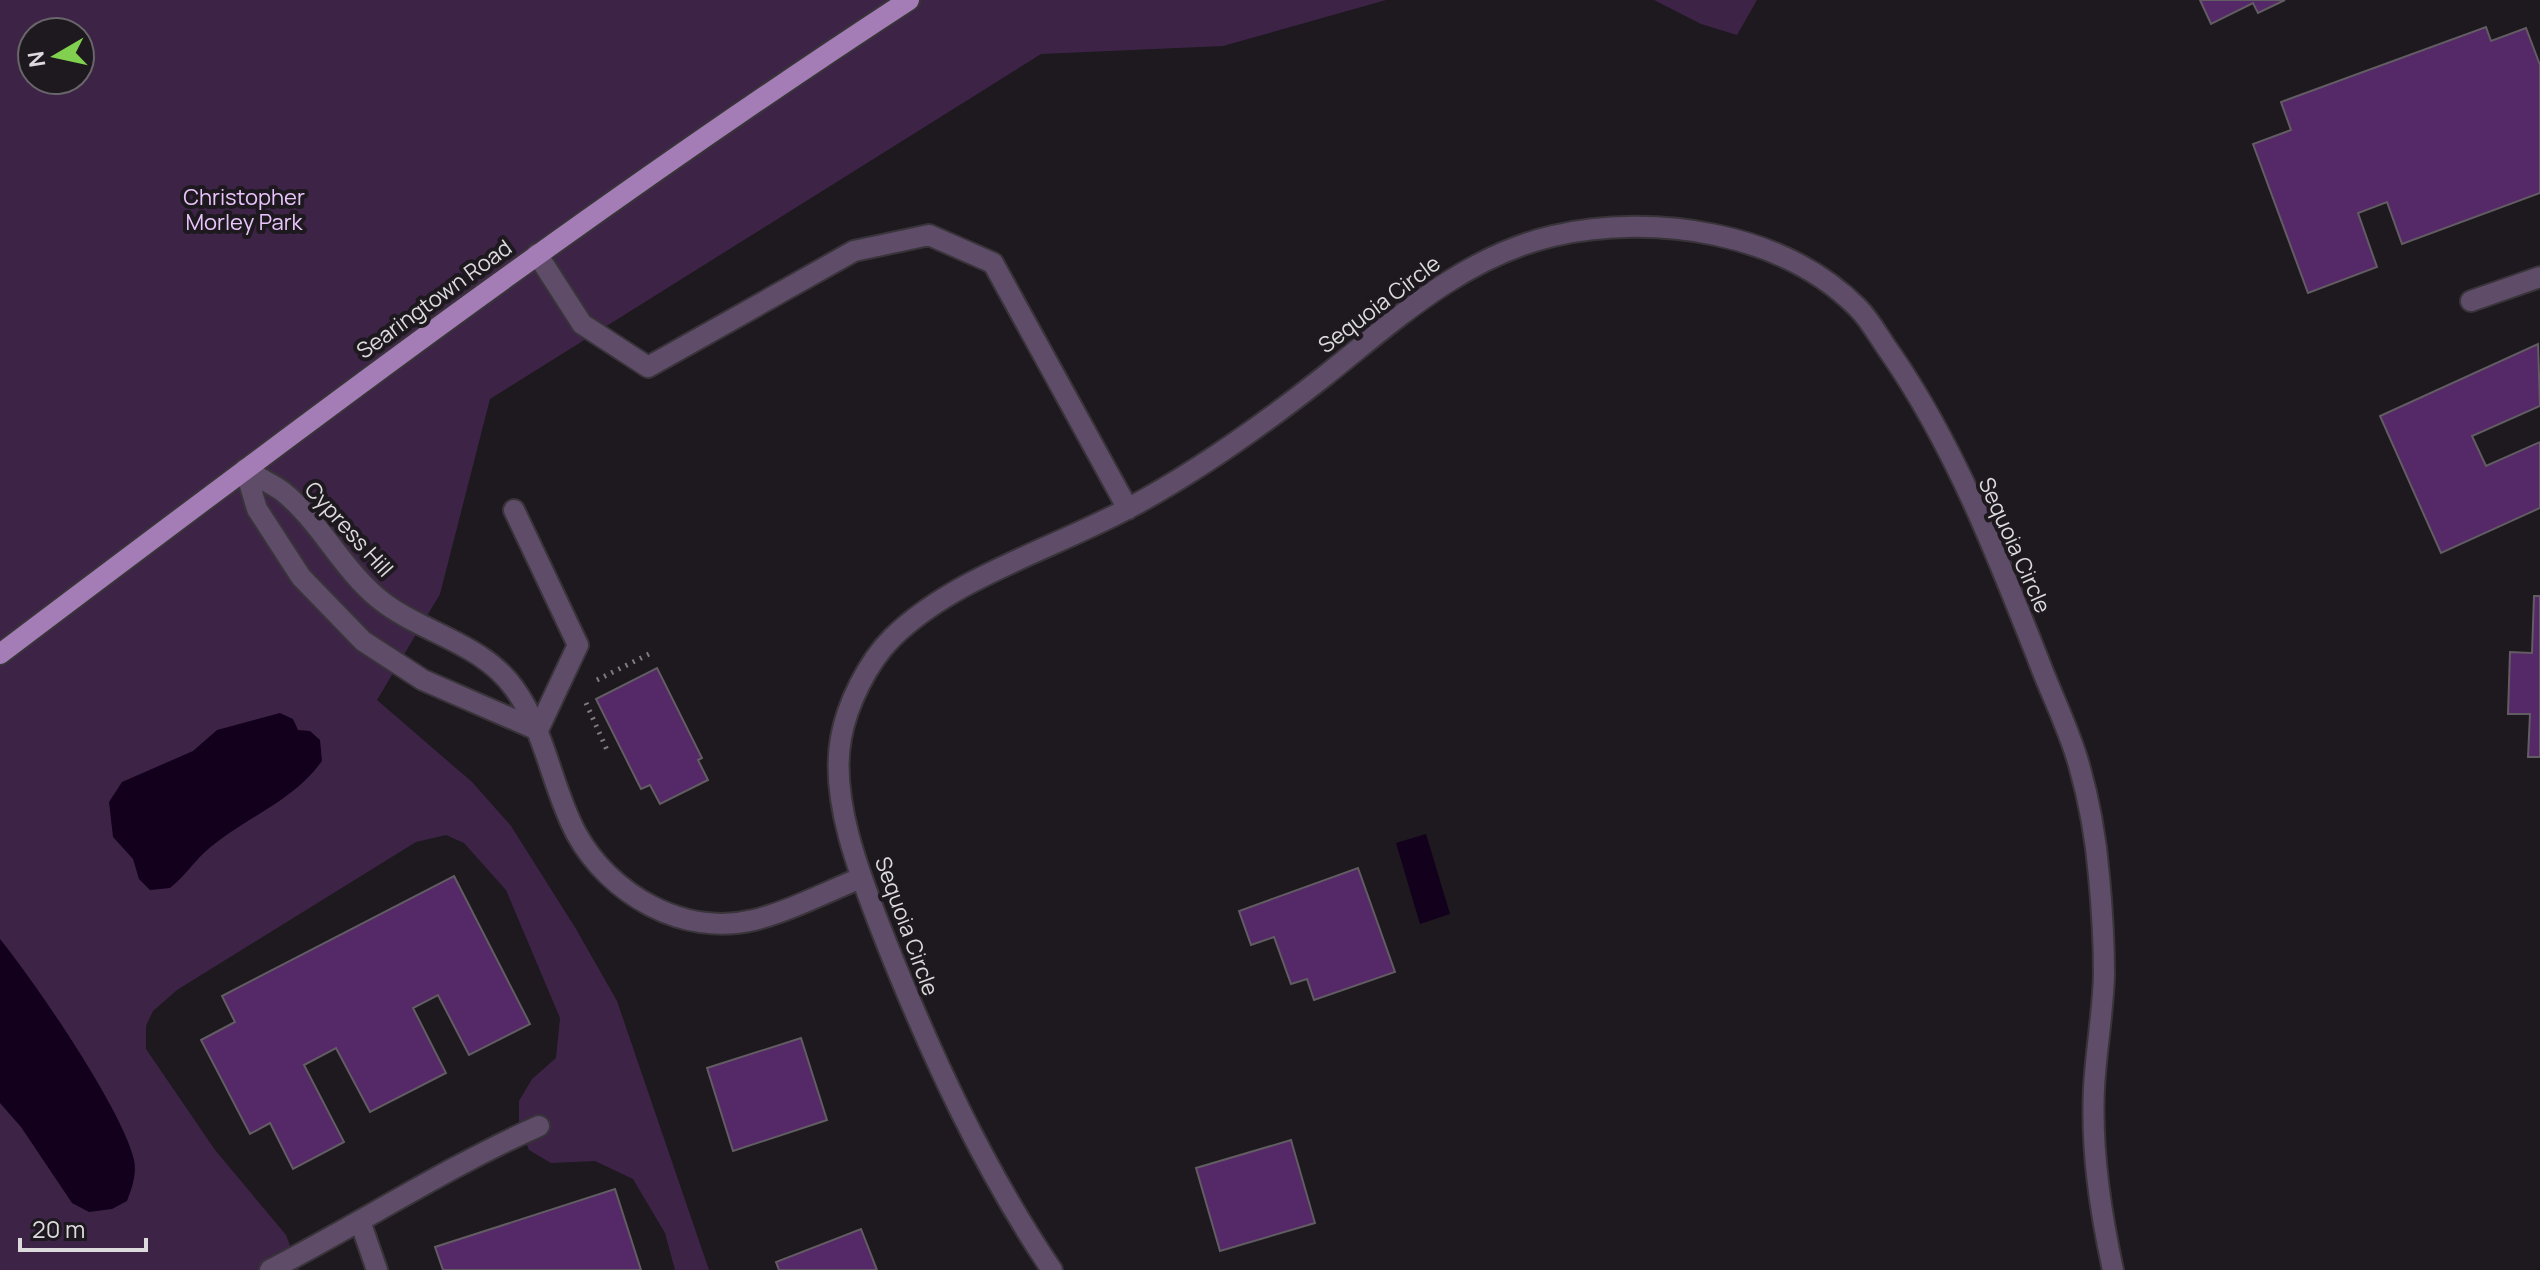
<svg xmlns="http://www.w3.org/2000/svg" width="2540" height="1270" font-family="Manrope,sans-serif">
  <rect width="100%" height="100%" fill="#1d191e"/>
  <path fill="#3d2447" fill-rule="evenodd" d="M0,0H1386L1223,46L1041,54L490,399L440,594L377,700L472,782L511,826L576,929L617,1001L709,1270H675L665,1233L633,1179L595,1161L551,1163L529,1150L519,1126V1101L532,1079L556,1058L560,1018L506,890L464,843L446,835L416,842L177,990L153,1011L146,1026V1049L215,1150L286,1235L299,1270H0ZM32,32H80V80H32Z
    M1654,0H1757L1737,35L1701,24Z"/>
  <path fill="#13001c" d="M280,713L293,719L298,730L310,731L320,740L322,761C291,804 242,818 205,852C192,864 184,877 170,888L150,890L139,879L133,859L113,837L109,802L122,782L193,751L217,730Z
    M1426,834L1450,914L1420,924L1396,843Z
    M0,939C34,981 123,1110 134,1160C137,1174 132,1188 127,1201L112,1209L89,1212L72,1203L21,1127L0,1103Z"/>
  <path fill="#552867" stroke="#615d62" stroke-width="2" d="M2200,0H2285L2258,13L2253,3L2211,24Z
    M2486,27L2491,41L2526,28L2540,65V193L2402,244L2387,202L2358,213L2377,267L2308,293L2253,144L2291,130L2281,102Z
    M2538,344L2540,406L2472,436L2486,466L2540,442V508L2441,553L2380,416Z
    M2534,596H2540V757H2528L2530,714H2508L2510,652L2532,653Z
    M657,668L702,758L698,760L708,780L660,804L650,785L641,789L596,699Z
    M1358,868L1395,972L1314,1000L1307,979L1291,984L1274,937L1251,945L1239,911Z
    M454,876L530,1024L469,1055L438,995L413,1008L446,1073L370,1112L336,1048L304,1065L344,1142L293,1169L270,1123L250,1134L201,1040L235,1022L222,996Z
    M801,1038L827,1120L733,1151L707,1068Z
    M1291,1140L1315,1223L1220,1251L1196,1168Z
    M615,1189L641,1270H443L435,1247Z
    M861,1229L877,1270H779L776,1262Z"/>
  <g fill="none" stroke-linecap="round" stroke-linejoin="round">
    <g stroke="#383439" stroke-width="24">
      <path id="lane" d="M514,510L578,645L538,730"/>
    </g>
    <g stroke="#383439" stroke-width="24">
      <path id="street" d="M537,254L582,324L648,367L854,251L929,235L993,263L1128,509
        M2471,301L2540,277
        M538,730L423,680L363,641L301,577L257,509L245,469C257,477 271,483 282,491C320,521 341,568 379,599C421,633 481,642 514,688C546,732 551,786 576,833C609,894 683,937 754,920C790,911 826,892 861,878
        M361,1224L377,1270
        M270,1270C361,1223 445,1168 539,1126
        M1052,1270C983,1168 932,1057 886,942C863,883 829,802 841,738C847,704 868,662 892,638C953,578 1052,549 1127,509C1197,472 1264,424 1326,375C1396,319 1463,257 1553,236C1654,213 1783,232 1858,308C1871,321 1880,339 1891,354C1955,447 1997,555 2038,659C2051,694 2069,729 2079,765C2089,800 2096,840 2099,876C2102,908 2104,943 2104,975C2103,1013 2096,1050 2094,1088C2091,1150 2100,1210 2113,1270"/>
    </g>
    <g stroke="#383439" stroke-width="24">
      <path id="primary" d="M0,654C298,429 596,204 909,0"/>
    </g>
    <path stroke="#7e7b7f" stroke-width="5" stroke-dasharray="2 6" stroke-linecap="butt" d="M597,680L653,652
      M586,703L607,750"/>
    <use href="#lane" stroke="#5f4c68" stroke-width="20"/>
    <use href="#street" stroke="#5f4c68" stroke-width="20"/>
    <use href="#primary" stroke="#a47cb6" stroke-width="20"/>
  </g>
  <g text-anchor="middle" dominant-baseline="central" stroke-width="8" stroke-linejoin="round" paint-order="stroke">
    <g font-size="22" fill="#eac4fc" stroke="#1d191e">
      <text x="244" y="197">Christopher<tspan x="244" dy="25">Morley Park</tspan></text>
    </g>
    <g font-size="22" fill="#dcdadd" stroke="#1d191e">
      <text transform="translate(434 299) rotate(-36)">Searingtown Road</text>
      <text transform="translate(1379 304) rotate(-37)">Sequoia Circle</text>
      <text transform="translate(349 529) rotate(48)">Cypress Hill</text>
      <text transform="translate(2015 545) rotate(66)">Sequoia Circle</text>
      <text transform="translate(907 926) rotate(70)">Sequoia Circle</text>
    </g>
  </g>
  <g transform="translate(56 56) rotate(261)"><circle r="38" fill="#1d191e" stroke="#69666a" stroke-width="2"/>
  <path d="M0-6L14 30L0 20L-14 30Z" fill="#82d04f"/>
  <text y="-12" font-size="22" font-weight="bold" text-anchor="middle" fill="#dcdadd">N</text>
  </g>
  <path d="M20 1238v12h126v-12" fill="none" stroke="#dcdadd" stroke-width="4"/>
  <text x="32" y="1238" font-size="24" fill="#dcdadd" stroke="#1d191e" stroke-width="6" paint-order="stroke">20 m</text>
</svg>
